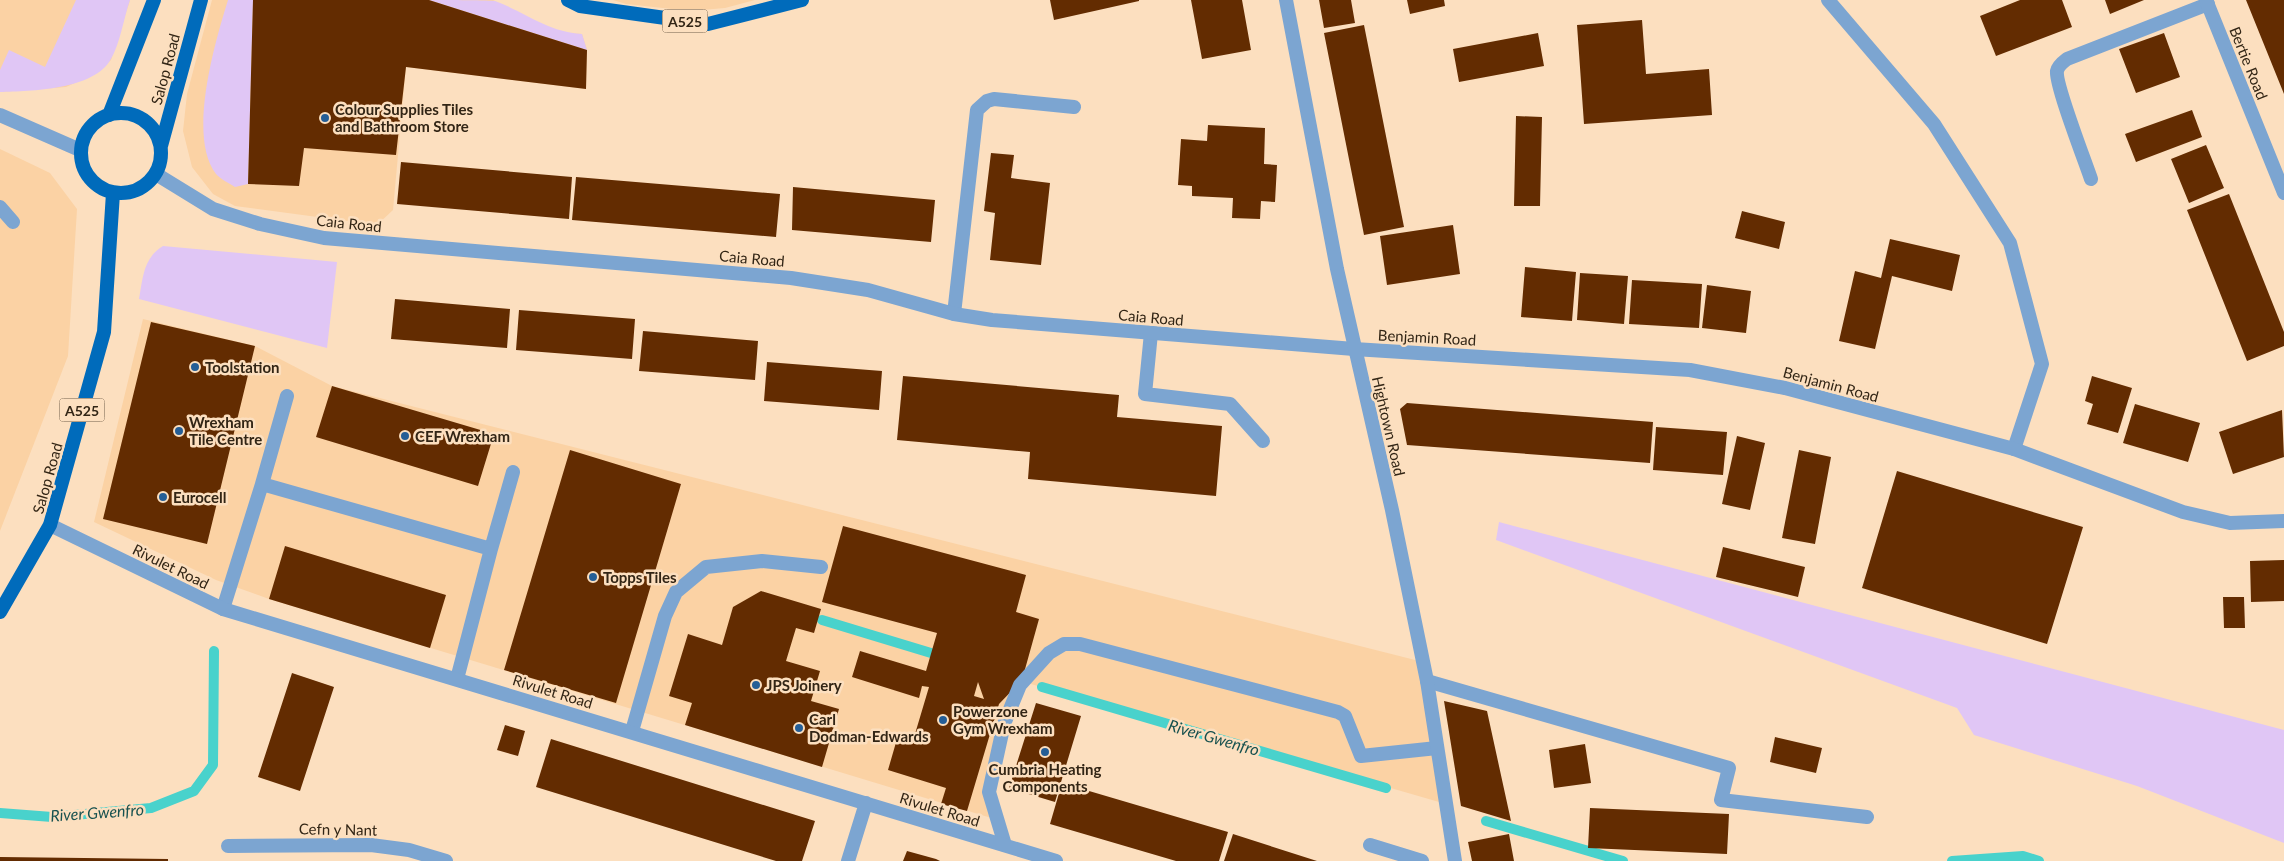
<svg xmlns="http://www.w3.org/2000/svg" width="2284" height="861" font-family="Lato,sans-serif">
  <rect width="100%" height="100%" fill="#fcdfbf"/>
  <path fill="#fbd2a4" d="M0,0H130L111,60L96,73L66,87L0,92Z
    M212,0H493L544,26L565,33L582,34L587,50L586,89L406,67L393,210L377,225L235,206L213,194L192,167L183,131L187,94Z
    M613,0H755L725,8L690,11L626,4Z
    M0,149L50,173L77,209L68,356L0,531Z
    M143,319L255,346L332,386L1423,662L1446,804L1024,682L989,792L998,820L269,599L216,580L94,522Z"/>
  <path fill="#e0c6f5" d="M76,0H130C124,17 120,44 111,59C94,90 31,91 0,92V70L9,50L45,67Z
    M228,0H253L248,184L235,187C229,183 220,179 216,174C187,137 215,42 228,0Z
    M429,0C444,0 482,0 495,1C525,12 548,32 582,34L587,50Z
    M163,246L337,262L327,348L139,299C143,278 143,258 163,246Z
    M1499,522L2284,730V843L2137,786L1974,735L1957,708L1496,540Z"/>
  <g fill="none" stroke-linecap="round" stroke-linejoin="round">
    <path stroke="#49d2cc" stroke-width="10" d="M822,620L931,653
      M1042,687L1386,788
      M0,813L52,817L151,808L194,791L213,765L214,651
      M1486,821L1623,861
      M1952,861L2023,856L2039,861"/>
  </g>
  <path fill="#632c01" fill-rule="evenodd" d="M253,0H429L587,50L586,89L406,67L396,155L304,148L299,186L248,184Z
    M1050,0H1139V1L1054,20Z
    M1191,0H1242L1251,50L1202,59Z
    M1319,0H1351L1355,23L1324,28Z
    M1407,0H1444L1445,6L1410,14Z
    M2020,0H2062L2072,27L1996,56L1980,16Z
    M2105,0H2144L2110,14Z
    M2246,0H2284V94Z
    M1642,20L1646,74L1709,69L1712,115L1584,124L1577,25Z
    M1364,25L1404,227L1364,235L1324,33Z
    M1538,33L1544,66L1459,82L1453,49Z
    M2164,33L2180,77L2136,93L2119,49Z
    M2192,110L2202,137L2136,162L2125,134Z
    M1516,116L1542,117L1540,206H1514Z
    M1208,125L1265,128L1264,164L1277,165L1275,202L1261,201L1260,219L1232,218L1233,198L1192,196V186L1178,185L1181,139L1207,141Z
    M2206,145L2224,188L2189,203L2171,159Z
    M991,153L1014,155L1011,178L1050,183L1041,265L990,260L995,213L984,211Z
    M401,162L572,177L569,219L397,204Z
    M576,177L780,194L776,237L572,220Z
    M793,187L935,200L931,242L792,230Z
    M2229,194L2284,332V346L2247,361L2187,210Z
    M1742,211L1785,222L1779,249L1735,238Z
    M1453,225L1460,274L1387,285L1380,236Z
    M1890,239L1960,255L1952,291L1892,276L1875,349L1839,341L1855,271L1881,278Z
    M1525,267L1576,272L1572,321L1521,317Z
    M1580,273L1628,276L1624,324L1577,320Z
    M1632,280L1702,284L1699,328L1629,324Z
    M1707,285L1751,291L1746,333L1702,328Z
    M395,299L510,309L507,348L391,339Z
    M519,310L635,319L632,359L516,350Z
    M151,322L255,346L207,544L103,519Z
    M643,331L758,341L755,380L639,371Z
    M767,362L882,371L879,410L764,401Z
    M903,376L1119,395L1117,417L1222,426L1216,496L1028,479L1030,452L897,440Z
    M2092,376L2132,388L2118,433L2087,424L2093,404L2085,401Z
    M332,386L494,434L478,486L316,437Z
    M1407,403L1653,422L1650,463L1407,445L1400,409Z
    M2135,404L2200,423L2188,462L2123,443Z
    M2282,410L2284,457L2233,474L2219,432Z
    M1656,427L1727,432L1723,475L1653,470Z
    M1737,436L1765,443L1750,510L1722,504Z
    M570,450L681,484L616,703L504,670Z
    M1799,450L1831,457L1815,544L1782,538Z
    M1897,471L2083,527L2047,644L1862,588Z
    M843,526L1026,575L1016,612L1039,619L1022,680L999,704L967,811L941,804L946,788L888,770L897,739L912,744L929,687L922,686L919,698L852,677L860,651L926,671L937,633L822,602ZM978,682L984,699L974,696Z
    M285,546L446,595L430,648L269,599Z
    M1723,547L1805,567L1798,597L1716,577Z
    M2284,560V601L2251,602L2250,561Z
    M761,591L821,609L814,633L796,628L786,661L820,671L811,701L839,709L822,767L685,725L692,703L669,696L688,634L722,645L733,607Z
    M2223,597H2244L2245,628H2224Z
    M292,673L334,687L300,791L258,777Z
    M1444,701L1487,711L1511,821L1461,806Z
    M1036,703L1081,716L1055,802L1009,788Z
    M505,725L525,731L518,756L497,750Z
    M1775,737L1822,748L1816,773L1770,762Z
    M551,739L815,821L802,861H776L536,787Z
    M1585,744L1591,783L1554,788L1549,750Z
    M1062,783L1228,832L1219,861H1176L1050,824Z
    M1590,808L1729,814L1727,854L1588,848Z
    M1233,834L1317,861H1224Z
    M1509,834L1514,861H1472L1468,842Z
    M907,851L936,859L940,861H903Z
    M0,857L168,859V861H0Z"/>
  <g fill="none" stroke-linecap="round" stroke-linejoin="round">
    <path stroke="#7ca5d1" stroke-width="14" d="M1828,0L1934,124L2010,243L2042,364L2014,449
      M2091,179C2085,161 2055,84 2057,71C2058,66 2063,62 2067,59L2208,4
      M0,207L13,222
      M954,314L977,110L987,101L994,99L1074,107
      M1151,333L1145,394L1230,404L1263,441
      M262,484L287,396
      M491,549L513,472
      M223,609L262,484L491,549L457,679
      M1427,681L1729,768L1721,800L1867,817
      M632,731L665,616L676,592L706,567L762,561L821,567
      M1005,845L989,792L1004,724L1020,685L1049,653L1064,644H1080L1338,712L1345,716L1361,756L1437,748
      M1370,845L1422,861"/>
    <path stroke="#7ca5d1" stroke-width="14" d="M2206,0L2284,193
      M0,115L80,150
      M156,174L213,209L260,224L324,238L791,278L868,290L954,314L992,320L1354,349L1690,370L1785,388L2014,449L2183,512L2230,523L2284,521
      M50,525L223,609L1056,861
      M228,846L371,845L409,850L446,861
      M848,861L866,803"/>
    <path stroke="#7ca5d1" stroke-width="14" d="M1286,0L1337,269L1392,510L1427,681L1455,861"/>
    <path stroke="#006bbb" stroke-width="14" d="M568,0L580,6L708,24L802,0
      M81 153a40 40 0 1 1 80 0a40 40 0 1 1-80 0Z
      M109,115L154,0
      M161,146L201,0
      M0,612L50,525L104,332L113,193"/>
  </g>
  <g fill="#255e96" stroke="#fcdfbf" stroke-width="2">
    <circle cx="325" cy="118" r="5"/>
    <circle cx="195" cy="367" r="5"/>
    <circle cx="179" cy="431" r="5"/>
    <circle cx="405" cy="436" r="5"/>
    <circle cx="163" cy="497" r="5"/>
    <circle cx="593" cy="577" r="5"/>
    <circle cx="756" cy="685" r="5"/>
    <circle cx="943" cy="720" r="5"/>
    <circle cx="799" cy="728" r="5"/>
    <circle cx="1045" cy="752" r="5"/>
  </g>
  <g text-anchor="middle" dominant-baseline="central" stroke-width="5" stroke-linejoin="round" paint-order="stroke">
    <g fill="#fcdfbf" stroke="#6f5d48" stroke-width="1">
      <rect x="662.5" y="9.5" width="45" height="23" rx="4"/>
      <rect x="59.5" y="398.5" width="45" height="23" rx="4"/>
    </g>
    <g font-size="14" font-weight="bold" fill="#322515">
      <text x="685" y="21">A525</text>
      <text x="82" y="410">A525</text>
    </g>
    <g font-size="15" fill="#322515" stroke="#fcdfbf">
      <text transform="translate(2249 63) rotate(68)">Bertie Road</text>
      <text transform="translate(165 69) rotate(-75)">Salop Road</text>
      <text transform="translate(349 223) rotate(6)">Caia Road</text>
      <text transform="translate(752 258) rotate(5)">Caia Road</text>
      <text transform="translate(1151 317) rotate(5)">Caia Road</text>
      <text transform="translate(1427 337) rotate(3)">Benjamin Road</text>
      <text transform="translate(1831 384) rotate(15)">Benjamin Road</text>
      <text transform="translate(1389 426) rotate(77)">Hightown Road</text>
      <text transform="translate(47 478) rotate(-74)">Salop Road</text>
      <text transform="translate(171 566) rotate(26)">Rivulet Road</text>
      <text transform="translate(553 691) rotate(17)">Rivulet Road</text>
      <text transform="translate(940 809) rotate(17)">Rivulet Road</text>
      <text transform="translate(338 829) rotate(1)">Cefn y Nant</text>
    </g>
    <g font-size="15" font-weight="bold" fill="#322515" stroke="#fcdfbf" text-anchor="start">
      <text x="335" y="109">Colour Supplies Tiles<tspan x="335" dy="17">and Bathroom Store</tspan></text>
      <text x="205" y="367">Toolstation</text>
      <text x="189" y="422">Wrexham<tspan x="189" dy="17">Tile Centre</tspan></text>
      <text x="415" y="436">CEF Wrexham</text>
      <text x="173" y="497">Eurocell</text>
      <text x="603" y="577">Topps Tiles</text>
      <text x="766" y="685">JPS Joinery</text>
      <text x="953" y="711">Powerzone<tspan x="953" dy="17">Gym Wrexham</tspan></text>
      <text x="809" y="719">Carl<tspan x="809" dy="17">Dodman-Edwards</tspan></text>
      <text x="1045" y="769" text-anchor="middle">Cumbria Heating<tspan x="1045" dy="17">Components</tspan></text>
    </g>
    <g font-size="16" font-style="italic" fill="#17514f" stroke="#fcdfbf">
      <text transform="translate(1214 737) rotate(16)">River Gwenfro</text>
      <text transform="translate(97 812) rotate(-4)">River Gwenfro</text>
    </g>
  </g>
</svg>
